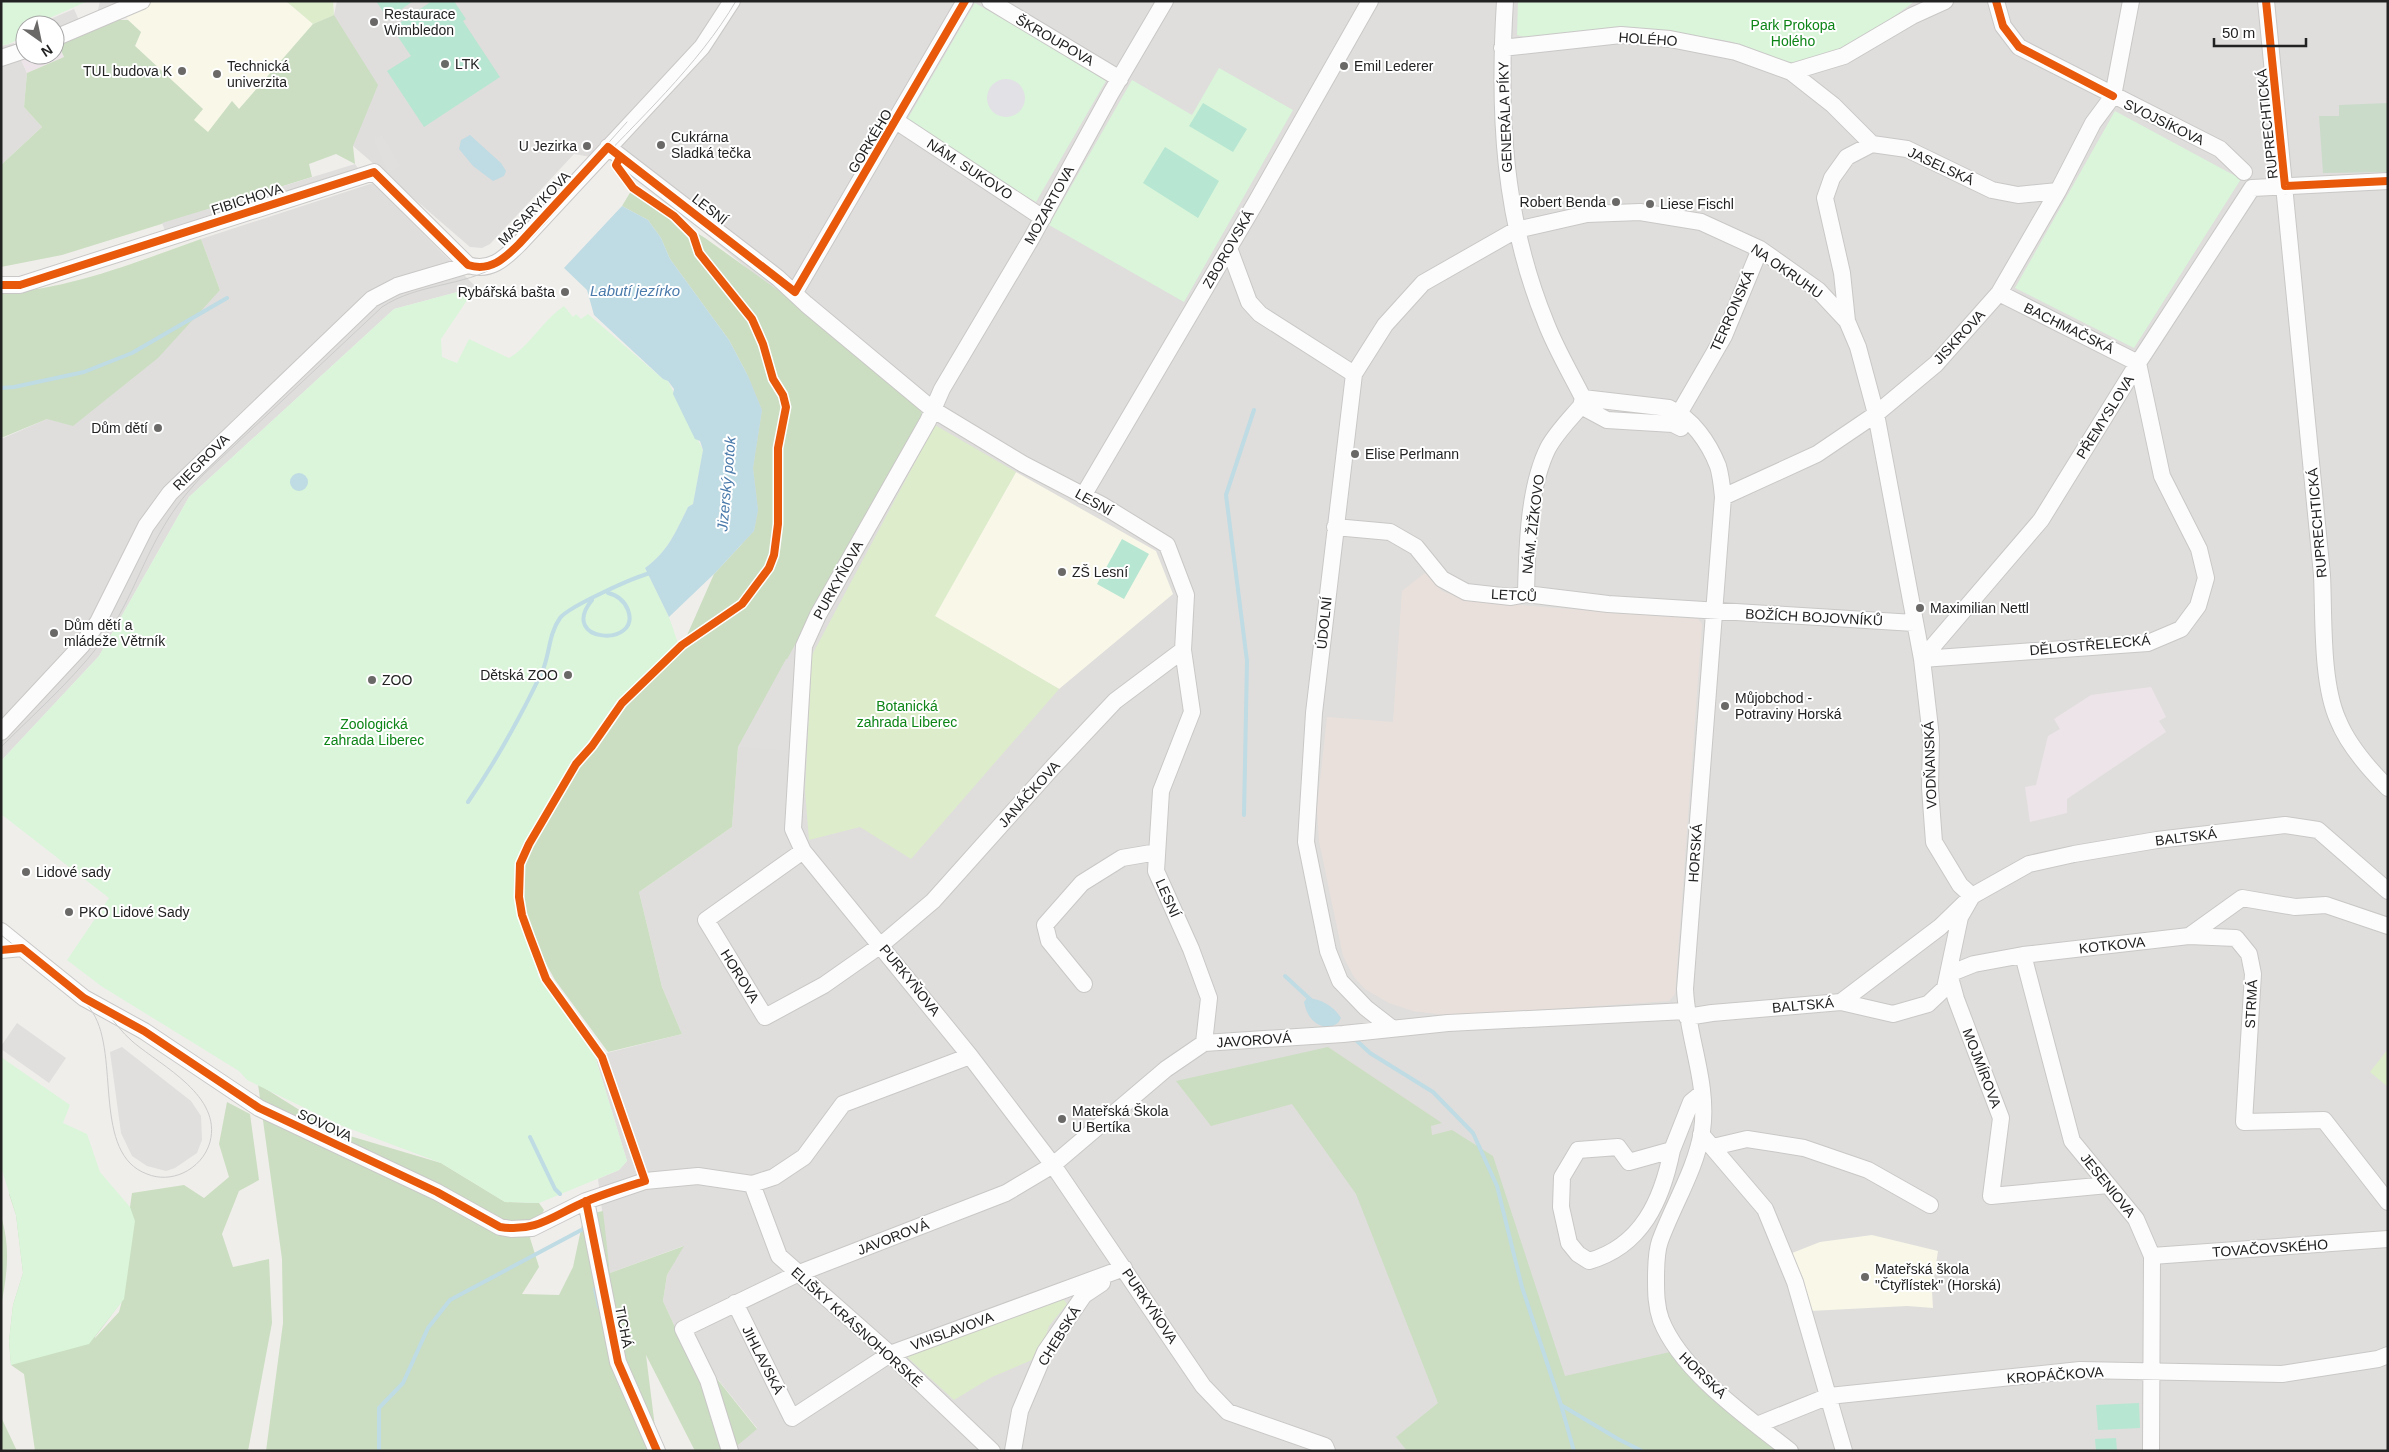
<svg xmlns="http://www.w3.org/2000/svg" width="2389" height="1452" font-family="Arial,sans-serif">
  <rect width="100%" height="100%" fill="#f0eeeb"/>
  <path fill="#dfdedc" d="M337,1H2388V1451H731L757,1428L674,1325L663,1301L667,1275L683,1246L610,1273L598,1179L619,1170L627,1161L595,1056L682,1034L662,987L639,892L732,827L738,747L749,270L619,162L574,154L490,244L482,248L470,247L353,146L334,15Z
    M14,43L27,73L24,107L42,127L1,165V46Z
    M373,183L476,287L394,309L189,497L99,656L1,761V439L47,419L220,290L201,239Z"/>
  <path fill="#ede4e9" d="M58,44L64,57L27,73L21,60L33,55H55V45Z
    M2151,687L2166,717L2159,721L2166,732L2067,799V813L2030,822L2025,787L2036,785L2048,736L2060,729L2054,719L2091,695Z"/>
  <path fill="#f8f7e8" d="M118,1H286L313,24L239,109L232,101L208,133L193,120L203,109L135,46L141,32L128,20Z
    M1016,472L1156,551L1173,594L1059,689L934,616Z
    M1872,1235L1938,1251L1932,1291L1933,1308L1907,1306L1810,1311L1787,1255L1820,1242Z"/>
  <path fill="#eae0db" d="M1425,573L1442,591L1467,601L1698,619L1702,624L1675,994L1669,1001L1454,1016L1413,1011L1389,1003L1365,989L1354,977L1343,956L1319,841L1317,809L1327,717L1393,722L1402,591Z"/>
  <path fill="#ddeccb" d="M286,1H333L334,15L313,24Z
    M935,425L1016,472L935,616L1059,689L911,859L860,827L809,840L805,791L812,655Z
    M2388,1049V1087L2370,1072Z
    M1061,1296L1067,1304L1049,1326L1039,1357L992,1377L954,1400L905,1355Z"/>
  <path fill="#cbdec1" fill-rule="evenodd" d="M334,15L378,85L353,146L355,164L336,154L309,164L312,177L62,255L1,267V165L42,127L24,107L27,73L64,57L58,44L115,20H128L141,32L135,46L203,109L194,120L208,132L232,101L239,109L313,24Z
    M631,191L705,238L779,291L920,404L922,417L738,747L732,827L639,892L662,987L682,1034L608,1052L555,980L534,942L525,915L522,898L524,863L531,844L572,773L600,740L624,706L681,649L714,574L754,531L758,510L753,468L762,410L748,376L729,340L670,259L661,238L648,220L622,206Z
    M201,239L220,290L158,358L73,426L47,419L1,438V293C71,289 136,262 201,239Z
    M1328,1047L1442,1123L1431,1126L1432,1135L1452,1130L1493,1156L1565,1376L1670,1352L1778,1451H1407L1396,1437L1438,1403L1356,1194L1292,1104L1211,1126L1176,1081Z
    M258,1084L333,1131L441,1163L505,1202L539,1203L544,1210L530,1238L539,1267L522,1294L559,1295L573,1267L584,1215L603,1211L610,1273L684,1246L667,1275L663,1301L674,1325L757,1429L731,1451H695L646,1355L658,1451H266L283,1323L282,1259Z
    M227,1102L250,1114L259,1180L239,1191L222,1234L233,1267L269,1259L272,1323L248,1451H35L24,1374L11,1365L9,1341L13,1305L23,1273L16,1215L9,1194L130,1207L132,1193L184,1185L204,1198L229,1177L219,1144ZM122,1301L119,1312L95,1338V1337Z
    M1,1216C11,1249 7,1274 1,1307Z
    M1,1413L2,1419L17,1451H1Z"/>
  <path fill="#cadbca" d="M2388,103V172L2323,173L2319,116H2339V105Z"/>
  <path fill="#daf5da" d="M1,1H88L34,25H25C25,38 12,44 1,46Z
    M1518,1H1915L1847,51L1796,66L1784,64L1733,42L1717,39L1634,32L1529,38L1517,35Z
    M975,3L1107,79L1036,202L904,125Z
    M1219,68L1293,110L1184,302L1049,225L1132,80L1192,115Z
    M2115,111L2241,179L2134,348L2015,288Z
    M476,287L441,339L442,357L457,363L469,339L509,358C531,345 542,321 564,306L573,317L576,314L581,319L588,314L663,379L668,381L703,450L693,504L688,507C676,531 668,552 645,568L669,617L679,646L621,702L618,699L595,738L572,762L527,840L518,865L517,903L520,917L537,963L538,976L595,1056L627,1161L619,1170L539,1203L505,1202L441,1163L340,1125L247,1080L239,1071L101,986L67,960L109,898L1,814V761L99,656L189,497L394,309Z
    M1,1057L70,1105L63,1123L87,1134L100,1172L130,1207L135,1221L124,1299L89,1344L11,1365L9,1341L13,1305L23,1273L16,1215L1,1167Z"/>
  <path fill="#b7e6d2" d="M376,1H413L388,19Z
    M432,1H454L466,19L463,21L500,77L424,127L387,71L411,56L392,28Z
    M1203,103L1247,129L1233,152L1189,126Z
    M1165,147L1219,181L1198,218L1143,183Z
    M1122,539L1149,554L1124,599L1097,584Z
    M2139,1403L2140,1428L2098,1430L2096,1405Z
    M2116,1438L2117,1451H2096L2095,1439Z"/>
  <path fill="#e0dfde" d="M100,1H142L102,19L98,10Z
    M74,9L82,27L55,38V25H36Z
    M382,135L400,165L388,173L374,140Z
    M355,164L363,175L168,238L162,223Z
    M1100,511L1155,545L1154,547L1104,519Z
    M786,659H794L790,750L738,747Z
    M17,1023L66,1058L49,1083L1,1049V1046Z
    M122,1047L191,1101L201,1116L202,1140L197,1153L175,1168L166,1171L147,1166L132,1156L121,1133L110,1052Z"/>
  <path fill="#e2e1e5" d="M987 98a19 19 0 1 1 38 0a19 19 0 1 1-38 0Z"/>
  <path fill="#bfdbe3" d="M470,135L501,163L506,171L504,176L493,181L473,166L459,149L461,140Z
    M622,206L648,220L661,238L670,259L729,340L748,376L762,410L753,468L758,510L754,531L714,574L669,617L645,568C668,552 676,531 688,507L693,504L703,450L700,441L695,439L673,394L674,389L668,381L663,379L594,315L587,290L564,268Z
    M290 482a9 9 0 1 1 18 0a9 9 0 1 1-18 0Z
    M1307,998C1321,999 1334,1006 1341,1018L1338,1023L1329,1028C1314,1025 1307,1017 1304,1002Z"/>
  <g fill="none" stroke-linecap="round" stroke-linejoin="round">
    <path stroke="#bfdbe3" stroke-width="4" d="M1,388L14,387L84,372L132,353L227,298
      M592,600C557,643 642,648 628,610C624,600 617,595 608,593
      M468,802C496,761 520,718 542,672C550,655 548,635 560,618C568,607 636,576 651,573
      M1244,815L1247,661L1226,495L1254,410
      M1285,976L1312,1001
      M1357,1041L1370,1053L1433,1092L1473,1133L1497,1186L1522,1287L1561,1405L1574,1451
      M530,1137L555,1189L560,1194
      M595,1289L599,1307
      M1561,1405L1618,1439L1642,1451
      M379,1451V1408L403,1383L428,1328L450,1300L585,1228"/>
    <g stroke="#c9c8c7" stroke-width="18">
      <path id="minor" d="M990,1L1120,79
        M1165,1L1111,93L1031,239L942,389L928,421L818,615L804,646L793,829L803,851L970,1056L1053,1165L1203,1386L1228,1412L1325,1446L1327,1451
        M1505,1C1498,113 1503,218 1546,323C1556,349 1571,374 1583,398
        M1996,1L2003,26L2019,47L2220,149L2244,172
        M2266,1L2322,575C2324,617 2321,682 2338,720C2348,745 2369,769 2388,788
        M55,38L142,1
        M1502,48L1621,35L1670,39L1736,52L1791,72L1833,105L1872,144
        M1,58L25,50
        M1791,72L1844,56L1912,16L1945,1
        M896,121L1043,218
        M608,147L778,278L806,304L932,409L1023,464L1102,505L1167,545L1186,595L1183,650L1192,712L1161,791L1156,871L1191,949L1209,998L1204,1043
        M1229,248L1249,302L1260,314L1354,374L1314,713L1306,842L1328,951L1340,981L1366,1008L1393,1029
        M468,265C490,272 504,259 519,244L702,47L732,1
        M1,285H20L374,172L468,265
        M795,292L965,1
        M1847,321L1842,273L1825,198L1832,178L1847,157L1872,144L1907,149L1992,190L2018,195L2058,191
        M1354,374L1385,325L1423,283L1516,230L1587,214L1640,212L1701,222L1760,249L1818,290L1847,321L1858,347L1876,414L1922,659L1931,737L1930,788L1934,842L1960,885L1972,896L1960,917L1945,988L1928,1004L1893,1014L1841,1002
        M1583,398L1669,408C1692,418 1709,443 1718,466C1721,476 1722,487 1723,497L1685,989C1687,1037 1709,1083 1702,1131C1696,1169 1673,1205 1660,1241C1656,1252 1656,1267 1656,1279C1656,1292 1656,1306 1661,1320C1681,1371 1747,1417 1790,1451
        M1581,406L1607,420L1673,424L1681,428
        M1673,424L1724,336L1760,249
        M1083,496L1256,202L1370,1
        M1723,497L1817,454L1876,414L1936,364L1999,293L2058,191L2093,123L2113,96L2131,1
        M1335,527L1390,532L1416,547L1442,579L1466,592L1511,597L1526,594L1608,604L1914,623
        M1526,594C1527,550 1528,488 1548,448C1556,433 1570,419 1581,406L1583,398
        M1922,659L2041,520L2138,363L2252,188L2388,181
        M1922,659L2148,643L2181,629L2198,606L2206,578L2199,549L2162,476L2138,363L1999,293
        M1,732L82,645L98,622L146,526L170,493L372,299L397,286L468,265
        M803,851L706,920L765,1017L824,985L881,945L933,901L1053,767L1115,701L1183,650
        M1,931L22,948
        M2189,936L2242,898L2295,907L2326,905L2388,926
        M1,950L22,948L84,998L144,1031L259,1108L437,1192L500,1227L511,1229L532,1228L586,1201L645,1181L698,1176L752,1184L774,1177L804,1157L843,1104L970,1056
        M2023,955L2072,1141L2136,1219L2152,1256L2151,1451
        M1949,974L1974,964L2023,955L2189,936L2236,938L2249,954L2253,974L2244,1122L2324,1120L2388,1202
        M1949,974L1956,999L2001,1118L1991,1196L2108,1185
        M1084,984L1049,941L1045,925L1082,883L1122,858L1157,852
        M1687,1017L1712,1013L1841,1002L1940,927L1972,896L2029,864L2074,854L2157,840L2285,825L2318,830L2388,891
        M1701,1134L1765,1209L1795,1282L1844,1451
        M1713,1147L1747,1139L1804,1148L1868,1170L1930,1205
        M1672,1150C1662,1200 1642,1246 1589,1261L1578,1254L1569,1243L1561,1207L1562,1177L1578,1150L1618,1147L1629,1162L1672,1150L1691,1102L1702,1093
        M752,1184L779,1256L890,1354L992,1451
        M586,1201L618,1362L657,1451
        M2152,1256L2388,1239
        M735,1303L792,1418L890,1354L1124,1268
        M1757,1425L1829,1396L2080,1370L2282,1374L2378,1359L2388,1355
        M730,1451L708,1380L683,1329L797,1274L1006,1193L1053,1165L1166,1069L1204,1043L1343,1034L1448,1023L1686,1011
        M1013,1451L1020,1411L1045,1352L1084,1295L1102,1283"/>
    </g>
    <use href="#minor" stroke="#fdfcfc" stroke-width="16"/>
    <path stroke="#ccc" stroke-width="1" d="M594,159L627,122
      M1,747C39,709 82,672 112,627C132,596 144,559 164,526C175,507 188,491 203,475L382,307C418,283 463,287 499,265C529,247 562,203 586,176C637,121 698,66 736,1
      M1,935C21,951 41,966 60,982C72,992 85,1000 93,1013C120,1056 92,1154 147,1174C159,1179 172,1178 183,1173C196,1167 206,1156 210,1142C222,1096 163,1067 133,1042C121,1032 113,1019 102,1008
      M81,990L108,1012"/>
    <g stroke="#fff" stroke-width="11">
      <path id="cycleway" d="M1996,1L2003,26L2019,47L2113,96
        M2266,1L2285,186L2388,181
        M1,285H20L374,172L468,265C490,272 504,259 519,244L608,147L795,292L965,1
        M1,950L22,948L84,998L144,1031L259,1108L437,1192L500,1227C537,1233 555,1214 587,1201C606,1193 626,1187 645,1181L602,1057L546,979L530,937L522,915L519,897L520,864L529,844L576,764L592,746L622,703L682,645L742,604L769,568L774,555L778,524V448L786,407L783,395L773,379L763,344L752,319L699,253L693,235L674,216L633,188L616,165L620,157
        M586,1201L618,1362L657,1451"/>
    </g>
    <use href="#cycleway" stroke="#e8590c" stroke-width="8"/>
  </g>
  <g fill="#6a6968" stroke="#fff" stroke-width="2">
    <circle cx="374" cy="22" r="5"/>
    <circle cx="445" cy="64" r="5"/>
    <circle cx="1344" cy="66" r="5"/>
    <circle cx="182" cy="71" r="5"/>
    <circle cx="217" cy="74" r="5"/>
    <circle cx="661" cy="145" r="5"/>
    <circle cx="587" cy="146" r="5"/>
    <circle cx="1616" cy="202" r="5"/>
    <circle cx="1650" cy="204" r="5"/>
    <circle cx="565" cy="292" r="5"/>
    <circle cx="158" cy="428" r="5"/>
    <circle cx="1355" cy="454" r="5"/>
    <circle cx="1062" cy="572" r="5"/>
    <circle cx="1920" cy="608" r="5"/>
    <circle cx="54" cy="633" r="5"/>
    <circle cx="568" cy="675" r="5"/>
    <circle cx="372" cy="680" r="5"/>
    <circle cx="1725" cy="706" r="5"/>
    <circle cx="26" cy="872" r="5"/>
    <circle cx="69" cy="912" r="5"/>
    <circle cx="1062" cy="1119" r="5"/>
    <circle cx="1865" cy="1277" r="5"/>
  </g>
  <g text-anchor="middle" dominant-baseline="central" stroke-width="4" stroke-linejoin="round" paint-order="stroke">
    <g font-size="14" fill="#222" stroke="#fff" text-anchor="start">
      <text x="384" y="14">Restaurace<tspan x="384" dy="16">Wimbledon</tspan></text>
      <text x="455" y="64">LTK</text>
      <text x="227" y="66">Technická<tspan x="227" dy="16">univerzita</tspan></text>
      <text x="1354" y="66">Emil Lederer</text>
      <text x="172" y="71" text-anchor="end">TUL budova K</text>
      <text x="671" y="137">Cukrárna<tspan x="671" dy="16">Sladká tečka</tspan></text>
      <text x="577" y="146" text-anchor="end">U Jezirka</text>
      <text x="1606" y="202" text-anchor="end">Robert Benda</text>
      <text x="1660" y="204">Liese Fischl</text>
      <text x="555" y="292" text-anchor="end">Rybářská bašta</text>
      <text x="148" y="428" text-anchor="end">Dům dětí</text>
      <text x="1365" y="454">Elise Perlmann</text>
      <text x="1072" y="572">ZŠ Lesní</text>
      <text x="1930" y="608">Maximilian Nettl</text>
      <text x="64" y="625">Dům dětí a<tspan x="64" dy="16">mládeže Větrník</tspan></text>
      <text x="558" y="675" text-anchor="end">Dětská ZOO</text>
      <text x="382" y="680">ZOO</text>
      <text x="1735" y="698">Můjobchod -<tspan x="1735" dy="16">Potraviny Horská</tspan></text>
      <text x="36" y="872">Lidové sady</text>
      <text x="79" y="912">PKO Lidové Sady</text>
      <text x="1072" y="1111">Mateřská Škola<tspan x="1072" dy="16">U Bertíka</tspan></text>
      <text x="1875" y="1269">Mateřská škola<tspan x="1875" dy="16">"Čtyřlístek" (Horská)</tspan></text>
    </g>
    <g font-size="14" fill="#0c8416" stroke="#fff">
      <text x="1793" y="25">Park Prokopa<tspan x="1793" dy="16">Holého</tspan></text>
      <text x="907" y="706">Botanická<tspan x="907" dy="16">zahrada Liberec</tspan></text>
      <text x="374" y="724">Zoologická<tspan x="374" dy="16">zahrada Liberec</tspan></text>
    </g>
    <g font-size="14" fill="#222" stroke="#fff">
      <text transform="translate(1648 39) rotate(4)">HOLÉHO</text>
      <text transform="translate(1055 40) rotate(30)">ŠKROUPOVA</text>
      <text transform="translate(1505 117) rotate(-92)">GENERÁLA PÍKY</text>
      <text transform="translate(2164 122) rotate(26)">SVOJSÍKOVA</text>
      <text transform="translate(2267 124) rotate(-96)">RUPRECHTICKÁ</text>
      <text transform="translate(870 141) rotate(-59)">GORKÉHO</text>
      <text transform="translate(1941 166) rotate(25)">JASELSKÁ</text>
      <text transform="translate(970 169) rotate(33)">NÁM. SUKOVO</text>
      <text transform="translate(247 199) rotate(-18)">FIBICHOVA</text>
      <text transform="translate(1049 205) rotate(-61)">MOZARTOVA</text>
      <text transform="translate(534 208) rotate(-46)">MASARYKOVA</text>
      <text transform="translate(710 209) rotate(38)">LESNÍ</text>
      <text transform="translate(1228 249) rotate(-60)">ZBOROVSKÁ</text>
      <text transform="translate(1787 271) rotate(35)">NA OKRUHU</text>
      <text transform="translate(1732 311) rotate(-66)">TERRONSKÁ</text>
      <text transform="translate(2069 328) rotate(26)">BACHMAČSKÁ</text>
      <text transform="translate(1959 337) rotate(-47)">JISKROVA</text>
      <text transform="translate(2105 417) rotate(-58)">PŘEMYSLOVA</text>
      <text transform="translate(201 462) rotate(-45)">RIEGROVA</text>
      <text transform="translate(1094 502) rotate(29)">LESNÍ</text>
      <text transform="translate(2317 523) rotate(-95)">RUPRECHTICKÁ</text>
      <text transform="translate(1533 524) rotate(-83)">NÁM. ŽIŽKOVO</text>
      <text transform="translate(838 580) rotate(-61)">PURKYŇOVA</text>
      <text transform="translate(1514 595) rotate(3)">LETCŮ</text>
      <text transform="translate(1814 617) rotate(3)">BOŽÍCH BOJOVNÍKŮ</text>
      <text transform="translate(1324 623) rotate(-84)">ÚDOLNÍ</text>
      <text transform="translate(2090 645) rotate(-5)">DĚLOSTŘELECKÁ</text>
      <text transform="translate(1930 765) rotate(-92)">VODŇANSKÁ</text>
      <text transform="translate(1029 794) rotate(-48)">JANÁČKOVA</text>
      <text transform="translate(2186 837) rotate(-7)">BALTSKÁ</text>
      <text transform="translate(1695 853) rotate(-86)">HORSKÁ</text>
      <text transform="translate(1168 898) rotate(66)">LESNÍ</text>
      <text transform="translate(2112 945) rotate(-6)">KOTKOVA</text>
      <text transform="translate(740 976) rotate(58)">HOROVA</text>
      <text transform="translate(910 980) rotate(51)">PURKYŇOVA</text>
      <text transform="translate(2251 1004) rotate(-87)">STRMÁ</text>
      <text transform="translate(1803 1005) rotate(-5)">BALTSKÁ</text>
      <text transform="translate(1254 1040) rotate(-4)">JAVOROVÁ</text>
      <text transform="translate(1982 1068) rotate(69)">MOJMÍROVA</text>
      <text transform="translate(325 1125) rotate(25)">SOVOVA</text>
      <text transform="translate(2108 1185) rotate(51)">JESENIOVA</text>
      <text transform="translate(893 1237) rotate(-21)">JAVOROVÁ</text>
      <text transform="translate(2270 1248) rotate(-4)">TOVAČOVSKÉHO</text>
      <text transform="translate(1150 1306) rotate(56)">PURKYŇOVA</text>
      <text transform="translate(624 1327) rotate(79)">TICHÁ</text>
      <text transform="translate(857 1327) rotate(42)">ELIŠKY KRÁSNOHORSKÉ</text>
      <text transform="translate(952 1331) rotate(-20)">VNISLAVOVA</text>
      <text transform="translate(1059 1336) rotate(-58)">CHEBSKÁ</text>
      <text transform="translate(763 1360) rotate(63)">JIHLAVSKÁ</text>
      <text transform="translate(1703 1375) rotate(44)">HORSKÁ</text>
      <text transform="translate(2055 1375) rotate(-4)">KROPÁČKOVA</text>
    </g>
    <g font-size="15" font-style="italic" fill="#4a7aab" stroke="#fff">
      <text x="635" y="290">Labutí jezírko</text>
      <text transform="translate(726 484) rotate(-85)">Jizerský potok</text>
    </g>
  </g>
  <rect width="2389" height="1452" fill="none" stroke="#222222" stroke-width="5"/>
  <g transform="translate(40 40) rotate(147)"><circle r="24" fill="#ffffff" stroke="#a7a7a7"/>
  <path d="M0-4L9 19L0 12L-9 19Z" fill="#6a6968"/>
  <text y="-8" font-size="14" font-weight="bold" text-anchor="middle" fill="#222222">N</text>
  </g>
  <path d="M2214 38v8h92v-8" fill="none" stroke="#222222" stroke-width="2.5"/>
  <text x="2222" y="38" font-size="15" fill="#222222" stroke="#ffffff" stroke-width="4" paint-order="stroke">50 m</text>
</svg>
